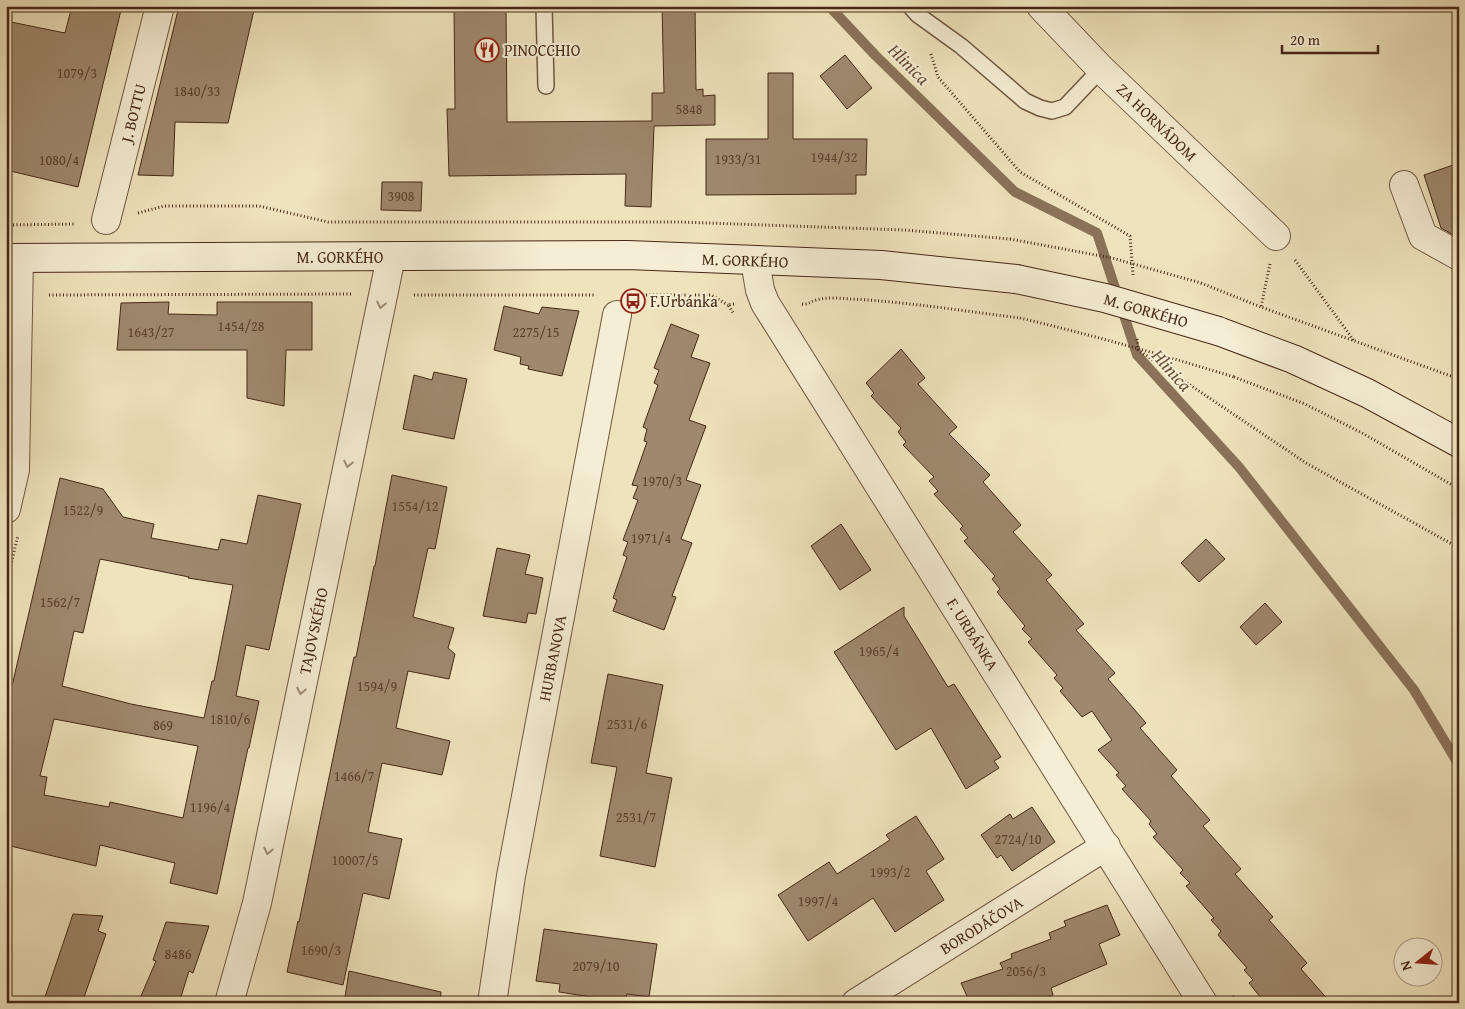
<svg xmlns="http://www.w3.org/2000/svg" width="1465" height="1009" font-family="'Gentium Book Plus',serif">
  <rect width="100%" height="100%" fill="#efe3bd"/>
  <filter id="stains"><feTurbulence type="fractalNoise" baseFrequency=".004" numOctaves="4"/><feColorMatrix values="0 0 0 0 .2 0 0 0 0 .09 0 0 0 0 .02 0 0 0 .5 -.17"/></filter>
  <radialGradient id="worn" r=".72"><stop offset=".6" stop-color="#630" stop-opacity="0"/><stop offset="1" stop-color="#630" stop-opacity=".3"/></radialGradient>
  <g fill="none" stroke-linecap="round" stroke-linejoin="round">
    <path stroke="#897258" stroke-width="10" d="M829,6L875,55L1015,192L1097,233L1137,355L1239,467L1414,690L1459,765"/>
  </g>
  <path fill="#9e896d" stroke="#462816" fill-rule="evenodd" d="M72,6H122L78,187L6,170V21L65,33Z
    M179,6H255L228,123L175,122L173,176L138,175Z
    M454,6H506L507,122L652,121V93H664L662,6H695L696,90L703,89V96L715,95V125L654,126L651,207L625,206L626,174L449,176L447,109H455Z
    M845,55L872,88L847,109L820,76Z
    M768,73H793V139H867L866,175H856V194L706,195V139H768Z
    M1459,163V238L1441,228L1424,175Z
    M382,182H422L421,211L381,210Z
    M169,302L168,314L217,315V302H312V350H286L284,406L247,398V350H117L121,303Z
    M504,306L539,314L542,307L579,311L562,376L528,369L529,366L520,364L521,357L494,350Z
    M671,324L699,335L691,357L710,363L689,420L706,426L686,480L701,485L681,539L692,543L672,596L676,597L664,630L613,611L617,600L613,598L627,557L623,555L628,542L623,540L638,500L633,498L638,486L632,485L647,442L644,441L647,429L643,427L658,385L654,383L659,370L654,368Z
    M901,349L925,378L918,384L957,427L949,434L990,475L983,482L1021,525L1013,532L1052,575L1046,580L1084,624L1076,630L1115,673L1108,679L1146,723L1140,728L1177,770L1171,776L1210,820L1203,826L1241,869L1235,874L1273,917L1269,920L1307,963L1301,969L1331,1003H1265L1249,983L1253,980L1244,970L1247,968L1218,935L1221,931L1211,920L1214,918L1186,886L1190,883L1180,873L1183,870L1153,837L1157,834L1149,824L1151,821L1122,789L1126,786L1116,775L1119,773L1098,750L1112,740L1092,711L1082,717L1060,691L1063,688L1054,678L1057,675L1028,642L1032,639L1022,629L1025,626L997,592L1000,589L992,579L995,576L964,541L968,538L960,529L963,526L934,494L938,491L929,481L934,477L903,445L906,442L898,432L901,428L871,396L874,393L866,383Z
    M434,372L467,379L454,439L403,429L414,375L432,380Z
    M392,475L447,487L435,549L428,548L413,617L454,628L448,648L455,654L449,679L408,671L396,728L450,741L442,775L382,763L368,832L402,839L389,899L363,893L343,985L287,972L298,921L299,922L354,657H356L374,566H375Z
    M60,478L103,489L123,517L154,524L151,538L218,550L221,539L247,544L258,495L301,504L269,650L246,645L236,696L259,701L249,748H248L217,894L170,883L175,863L100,845L96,866L6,845V712ZM100,559L189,577L188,578L233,585L214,681H212L204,718L131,704L62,686L74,631L83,633ZM54,719L198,746L183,818L110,802L109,807L44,795L47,777L40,776Z
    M841,524L871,570L840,590L811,546Z
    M1206,539L1225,559L1199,582L1181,563Z
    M497,548L530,555L525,574L543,578L536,614L528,613L526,623L483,616Z
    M1265,603L1282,622L1256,645L1240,627Z
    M904,607V616L948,687L954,684L1001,757L994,761L999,768L966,789L931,728L896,750L834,652Z
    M608,674L663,685L646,773L672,778L655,867L600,856L617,767L591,763Z
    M1032,807L1055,842L1012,871L1001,855L997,858L981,835L1010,814L1013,819Z
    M916,816L944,859L926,871L944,900L895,932L873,898L808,941L778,895L829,862L837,874L890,840L886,835Z
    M1107,905L1120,935L1099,944L1107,964L1051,988L1053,995L1036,1003H970L961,983L1003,969L1000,963L1012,958L1011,954L1051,939L1049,933L1066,926L1064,921Z
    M73,914L103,916L98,931L106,934L82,1003H43Z
    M166,922L209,926L193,973L189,971L179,1003H138L156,961L153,960Z
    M544,929L657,944L649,997L627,994L625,1002L559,992L560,984L536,981Z
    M349,971L441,992L440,1003H356V999L345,997Z"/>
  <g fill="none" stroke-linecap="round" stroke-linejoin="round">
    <g stroke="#705740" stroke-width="18">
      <path id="lane" d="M544,6L546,86
        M910,6L918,15L961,46L1025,101L1040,108L1052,111L1065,107L1101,69"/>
    </g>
    <g stroke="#705740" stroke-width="30">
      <path id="street" d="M1041,6L1101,69L1276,236
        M1404,185L1423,236L1459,256
        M106,220L160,6
        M755,261L760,290L765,303L1203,1003
        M6,509L15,470L19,258
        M229,1003L257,903L391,257
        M492,1003L511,876L617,315
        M856,1003L1106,846"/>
    </g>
    <g stroke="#462816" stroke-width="30">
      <path id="secondary" d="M6,258L628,255L881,265L1016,279
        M1218,331L1293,359L1367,393L1459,443"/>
    </g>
    <path stroke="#462816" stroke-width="3" stroke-dasharray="1 2.5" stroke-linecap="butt" d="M931,54L938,77L1020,172L1130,236L1133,275
      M138,213L164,206H259L328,222H681L905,230L1010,239
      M6,225L76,224
      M1295,260L1355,342
      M1270,264L1261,307L1459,379
      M1201,283L1261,307
      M49,295L351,294L352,296
      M414,295H595
      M639,295H711L728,305
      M734,304L728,305L734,314
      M802,304C808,305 811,301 816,300C827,297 841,298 851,299C908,302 964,311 1020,318
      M1137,339L1138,350L1306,463L1459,548
      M1234,377L1305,404L1364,434L1459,489
      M6,586L18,535
      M1233,996L1238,1003"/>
    <use href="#lane" stroke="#f5edd4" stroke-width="15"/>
    <use href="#street" stroke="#f5edd4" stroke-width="28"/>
    <use href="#secondary" stroke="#f5edd4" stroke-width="28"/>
    <g stroke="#462816" stroke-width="30" stroke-linecap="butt">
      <path id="secondary-bridge" d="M1016,279L1105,298L1218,331"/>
    </g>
    <path stroke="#462816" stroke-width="3" stroke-dasharray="1 2.5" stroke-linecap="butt" d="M1010,239L1112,258L1201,283
      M1020,318C1092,335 1163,355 1234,377"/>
    <use href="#secondary-bridge" stroke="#f5edd4" stroke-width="28"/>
  </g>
  <defs><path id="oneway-chevron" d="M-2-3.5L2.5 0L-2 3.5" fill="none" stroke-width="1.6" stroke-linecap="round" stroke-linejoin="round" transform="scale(1.25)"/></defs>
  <g stroke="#9e8a75">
    <use href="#oneway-chevron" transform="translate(381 305) rotate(102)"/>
    <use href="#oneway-chevron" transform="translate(348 464) rotate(102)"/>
    <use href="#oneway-chevron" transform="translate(301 691) rotate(102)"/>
    <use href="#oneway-chevron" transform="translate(268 851) rotate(102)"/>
  </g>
  <defs>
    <g id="restaurant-ring" transform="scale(1.25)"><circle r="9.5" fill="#f5edd4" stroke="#8f2418" stroke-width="1.5"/><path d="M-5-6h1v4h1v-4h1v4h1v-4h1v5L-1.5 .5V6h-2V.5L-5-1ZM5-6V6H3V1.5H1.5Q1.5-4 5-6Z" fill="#8f2418"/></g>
    <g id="bus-ring" transform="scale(1.25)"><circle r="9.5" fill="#f5edd4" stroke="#8f2418" stroke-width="1.5"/><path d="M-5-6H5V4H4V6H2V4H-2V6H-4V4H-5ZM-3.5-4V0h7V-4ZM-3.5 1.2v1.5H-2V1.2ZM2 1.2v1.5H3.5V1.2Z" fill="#8f2418"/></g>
  </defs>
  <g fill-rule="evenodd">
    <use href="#restaurant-ring" x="487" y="50"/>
    <use href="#bus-ring" x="633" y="301"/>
  </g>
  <g text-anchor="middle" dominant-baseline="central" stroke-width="4" stroke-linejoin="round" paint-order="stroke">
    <g font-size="14" fill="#5c402c">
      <text x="77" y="73">1079/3</text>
      <text x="197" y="91">1840/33</text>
      <text x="689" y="109">5848</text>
      <text x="834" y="157">1944/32</text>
      <text x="738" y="159">1933/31</text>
      <text x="59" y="160">1080/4</text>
      <text x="401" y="196">3908</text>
      <text x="241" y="326">1454/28</text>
      <text x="151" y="332">1643/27</text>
      <text x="536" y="332">2275/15</text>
      <text x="662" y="481">1970/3</text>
      <text x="415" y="506">1554/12</text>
      <text x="83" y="510">1522/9</text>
      <text x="651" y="538">1971/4</text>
      <text x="60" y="602">1562/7</text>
      <text x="879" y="651">1965/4</text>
      <text x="377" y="686">1594/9</text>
      <text x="230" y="719">1810/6</text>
      <text x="627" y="724">2531/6</text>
      <text x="163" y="725">869</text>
      <text x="354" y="776">1466/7</text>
      <text x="210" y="807">1196/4</text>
      <text x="636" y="817">2531/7</text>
      <text x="1018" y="839">2724/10</text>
      <text x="355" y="860">10007/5</text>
      <text x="890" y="872">1993/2</text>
      <text x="818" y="901">1997/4</text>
      <text x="321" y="950">1690/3</text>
      <text x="178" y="954">8486</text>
      <text x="596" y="966">2079/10</text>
      <text x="1026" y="971">2056/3</text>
    </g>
    <g font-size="16" fill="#462816" stroke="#f5edd4" text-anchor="start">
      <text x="504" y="50">PINOCCHIO</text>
      <text x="650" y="301">F.Urbánka</text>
    </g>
    <g font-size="16" fill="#462816" stroke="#f5edd4">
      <text transform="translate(133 113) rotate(-76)">J. BOTTU</text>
      <text transform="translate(1157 122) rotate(44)">ZA HORNÁDOM</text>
      <text x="340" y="257">M. GORKÉHO</text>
      <text transform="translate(745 260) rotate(2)">M. GORKÉHO</text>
      <text transform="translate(1146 310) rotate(16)">M. GORKÉHO</text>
      <text transform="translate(313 631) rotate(-78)">TAJOVSKÉHO</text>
      <text transform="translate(973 634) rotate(58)">F. URBÁNKA</text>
      <text transform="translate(552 658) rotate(-79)">HURBANOVA</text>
      <text transform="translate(981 925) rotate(-32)">BORODÁČOVA</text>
    </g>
    <g font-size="18" font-style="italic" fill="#684d37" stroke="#f5edd4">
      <text transform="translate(909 64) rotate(45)">Hlinica</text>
      <text transform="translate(1172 370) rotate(48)">Hlinica</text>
    </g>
  </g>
  <rect width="1465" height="1009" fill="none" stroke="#efe3bd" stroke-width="25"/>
  <rect x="8" y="8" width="1450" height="994" fill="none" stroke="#462816" stroke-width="2.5"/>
  <rect x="12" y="12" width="1440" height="984" fill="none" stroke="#462816"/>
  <g transform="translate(1418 962) rotate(253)"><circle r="24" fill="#f5edd4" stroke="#af9e88"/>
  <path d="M0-4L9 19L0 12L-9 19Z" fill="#8f2418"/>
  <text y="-8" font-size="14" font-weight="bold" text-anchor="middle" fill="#462816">N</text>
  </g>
  <path d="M1282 45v8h96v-8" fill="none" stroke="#462816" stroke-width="2.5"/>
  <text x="1290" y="45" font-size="15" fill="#462816" stroke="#f5edd4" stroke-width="4" paint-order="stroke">20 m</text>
  <rect width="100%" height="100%" filter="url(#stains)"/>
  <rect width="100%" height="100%" fill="url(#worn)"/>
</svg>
